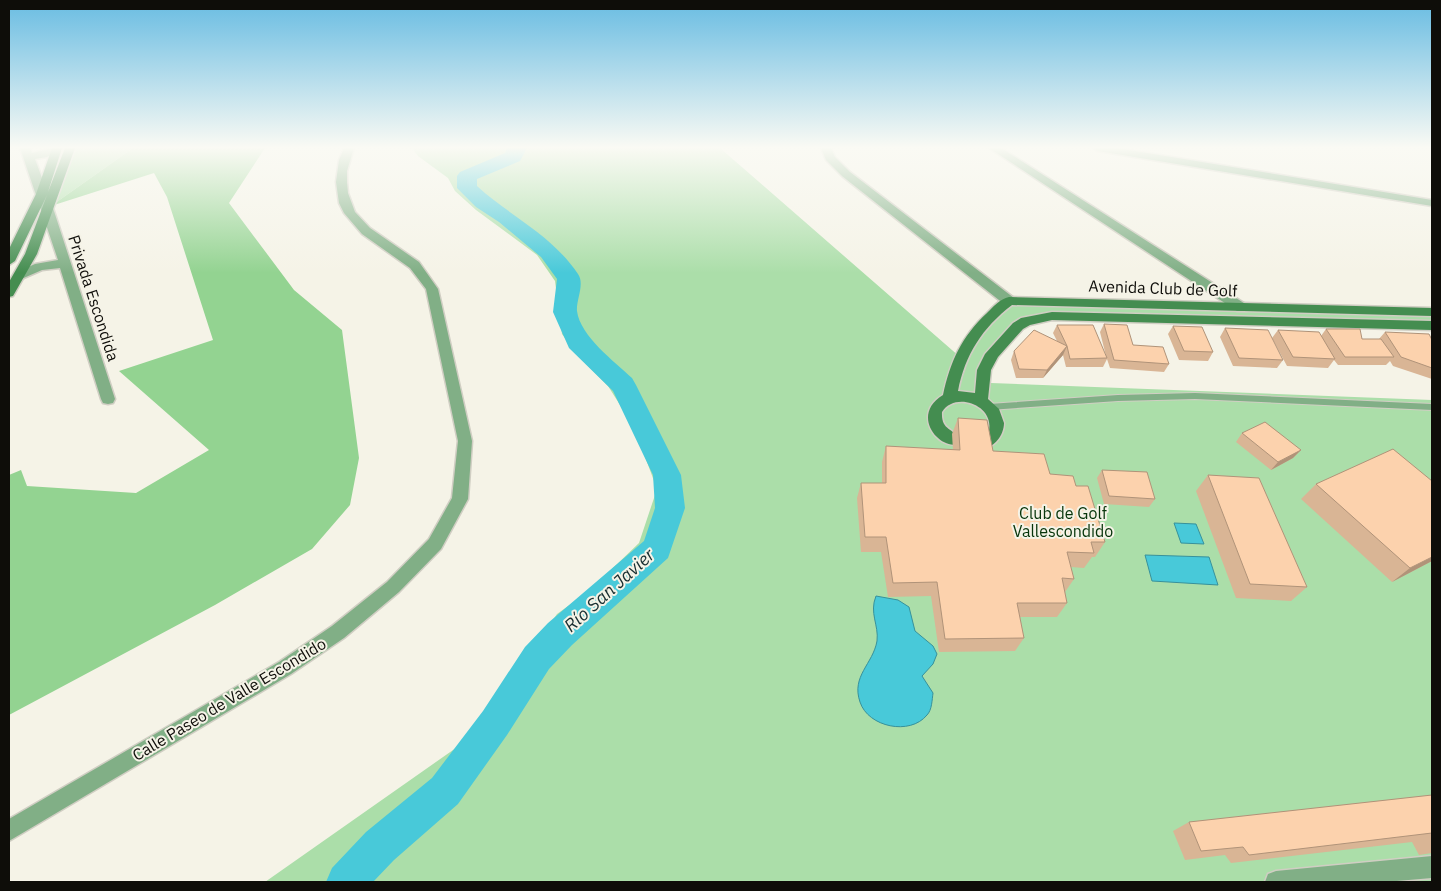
<svg xmlns="http://www.w3.org/2000/svg" width="1441" height="891" font-family="'IBM Plex Sans',sans-serif">
  <rect width="100%" height="100%" fill="#f5f3e7"/>
  <path fill="#abdea9" d="M70,148H133L51,206Z
    M412,148H720L960,357L1009,301L1432,312V326L1052,316L1018,326L983,376L991,383L1432,400V882H265L463,743L522,666L557,614L589,591L639,543L657,489L634,427L608,386L578,356L562,334L555,281L537,255L476,210L455,191L448,178L418,156Z"/>
  <path fill="#93d391" d="M133,148H265L229,203L294,290L342,330L359,458L350,505L312,549L215,605L9,715V475L21,470L27,486L136,493L209,450L119,371L213,340L167,197L154,173L51,206Z"/>
  <path fill="#48c9d9" stroke="#37919b" d="M1174,523L1196,524L1204,544L1181,543Z
    M1145,555L1209,557L1218,585L1152,581Z
    M876,596L898,600L909,607L915,631L933,646L937,654L933,664L922,676L933,693C932,700 932,710 927,715C910,736 868,727 860,702C851,676 873,664 877,641C879,625 869,613 876,596Z"/>
  <g fill="none" stroke-linecap="round" stroke-linejoin="round">
    <path fill="#48c9d9" fill-rule="evenodd" d="M507,148H527L520,161L477,179V186C512,218 550,233 578,274C585,284 576,300 577,311C580,336 615,362 632,378L636,385L681,475L685,508L668,558L572,645L549,669L507,735L458,804L394,860L373,882H326L332,868L366,832L432,778L483,711L525,647L548,623L644,541L655,508L653,475L613,391L569,348L553,312L557,279L541,257L499,222L476,207L457,188V176L460,172L505,153Z"/>
    <g stroke="#d0cec3" stroke-width="2">
      <path id="lane" d="M1195,393L1432,404V410L1195,399L1118,401L989,410L985,407L989,404L1118,395Z"/>
    </g>
    <g stroke="#d0cec3" stroke-width="3">
      <path id="street" d="M20,148H30L32,153L52,148H60L61,150L47,157L35,159L53,208L115,399L113,403L108,404L103,403L101,399L60,268L42,270L19,280L13,276L15,273L35,264L58,260Z
        M344,148H354L347,171V182L348,193L355,212L370,228L419,262L438,289L472,441L468,499L441,549L399,592L344,638L291,674L9,841V819L279,662L332,626L387,582L429,539L452,498L458,441L426,289L410,268L362,234L344,213L339,203L336,182L339,160Z
        M821,148H831L835,157L850,172L1014,298L1015,301L1014,304H1004L842,176L826,160Z
        M989,148H1001L1247,305L1248,308L1247,311H1237Z
        M1093,148H1117L1432,200V206L1098,151Z
        M1432,856V878L1385,882H1265L1268,874L1276,871Z"/>
    </g>
    <g stroke="#d0cec3" stroke-width="3">
      <path id="secondary" d="M52,148H62L48,192L65,148H75L37,254L13,296L9,297V282L25,254L47,195L15,261L9,265V249L36,194Z
        M1009,297L1432,308V316L1012,305C982,328 965,355 958,391L975,393L977,370L985,354L1013,323L1021,318L1052,312L1432,321V330L1052,320L1030,325L1023,329L998,357L991,370L988,399L999,409L1004,423C1004,437 991,452 977,447L975,443L977,439L989,430C994,405 955,391 942,412C941,431 953,427 960,440L958,444C939,450 910,415 943,395C950,362 962,336 987,313C993,307 1000,299 1009,297Z"/>
    </g>
    <use href="#lane" fill="#81af86" fill-rule="evenodd"/>
    <use href="#street" fill="#81af86" fill-rule="evenodd"/>
    <use href="#secondary" fill="#448d50" fill-rule="evenodd"/>
  </g>
  <path fill="#d9b595" d="M1104,324L1133,345L1169,364L1164,372L1110,368L1107,359L1103,367H1066L1063,355L1043,378H1016L1011,360L1014,351L1057,341L1053,333L1057,325L1106,356L1100,332Z
    M1173,326L1213,352L1208,361L1179,360L1168,334Z
    M1225,328L1283,360L1277,368L1233,366L1220,337Z
    M1326,329L1362,339H1379L1385,332L1432,340V379L1393,366L1390,361L1386,365H1338L1334,360L1328,368L1287,366L1272,338L1278,330L1321,336Z
    M958,418L993,451L1050,474L1076,486L1105,542L1095,557H1092L1084,568L1071,567L1074,579L1065,592L1067,603L1057,617H1020L1024,638L1015,651L939,652L931,596L888,597L881,552H861L857,498L861,483H882V462L886,446L953,450L952,434Z
    M1242,433L1301,450L1293,458L1271,470L1236,442Z
    M1102,470L1155,499L1149,507L1104,504L1097,478Z
    M1208,475L1307,587L1291,601L1236,598L1196,491Z
    M1432,481V561L1392,582L1301,499L1316,484Z
    M1432,795V853L1419,855L1412,842L1231,863L1225,855L1185,860L1173,831L1189,822Z"/>
  <path fill="#b09379" d="M1067,346L1063,355L1043,378L1047,370Z
    M1301,450L1293,458L1271,470L1278,462Z
    M1432,557V561L1392,582L1410,568Z"/>
  <path fill="#fcd2ad" stroke="#b09379" d="M1104,324L1127,325L1133,345L1163,347L1169,364L1114,360Z
    M1057,325H1093L1107,358L1070,359L1067,346Z
    M1173,326L1202,327L1213,352L1184,351Z
    M1225,328L1268,330L1283,360L1239,358Z
    M1326,329H1360L1362,339H1381L1394,357H1345Z
    M1034,330L1067,346L1047,370L1019,369L1014,351Z
    M1278,330L1319,332L1335,359L1293,357Z
    M1385,332L1429,334L1432,340V368L1401,357Z
    M958,418L987,420L993,451L1044,454L1050,474L1073,476L1076,486H1088L1105,542H1091L1094,553L1067,552L1074,579L1062,578L1067,603H1017L1024,638L945,639L937,582L893,583L886,537H865L861,483H886V446L960,450Z
    M1265,422L1301,450L1278,462L1242,433Z
    M1393,449L1432,481V557L1410,568L1316,484Z
    M1102,470L1147,472L1155,499L1109,496Z
    M1208,475L1259,478L1307,587L1250,584Z
    M1432,795V833L1249,855L1243,847L1201,851L1189,822Z"/>
  <linearGradient id="sky" x2="0" y2="1"><stop stop-color="#68bce2"/><stop offset="0.54" stop-color="#fafaf4"/><stop offset="1" stop-color="#fafaf4" stop-opacity="0"/></linearGradient>
  <rect width="1441" height="273" fill="url(#sky)"/>
  <g text-anchor="middle" dominant-baseline="central" stroke-width="4" stroke-linejoin="round" paint-order="stroke">
    <g font-size="16" fill="#0e0d09" stroke="#f5f3e7">
      <text transform="translate(1163 288) rotate(2)">Avenida Club de Golf</text>
      <text transform="translate(94 298) rotate(72)">Privada Escondida</text>
      <text transform="translate(229 699) rotate(-31)">Calle Paseo de Valle Escondido</text>
    </g>
    <g font-size="16" fill="#07350a" stroke="#f5f3e7">
      <text x="1063" y="513">Club de Golf<tspan x="1063" dy="18">Vallescondido</tspan></text>
    </g>
    <g font-size="18" font-style="italic" fill="#182e31" stroke="#f5f3e7">
      <text transform="translate(609 590) rotate(-42)">Río San Javier</text>
    </g>
  </g>
  <rect width="1441" height="891" fill="none" stroke="#0e0d09" stroke-width="20"/>
</svg>
